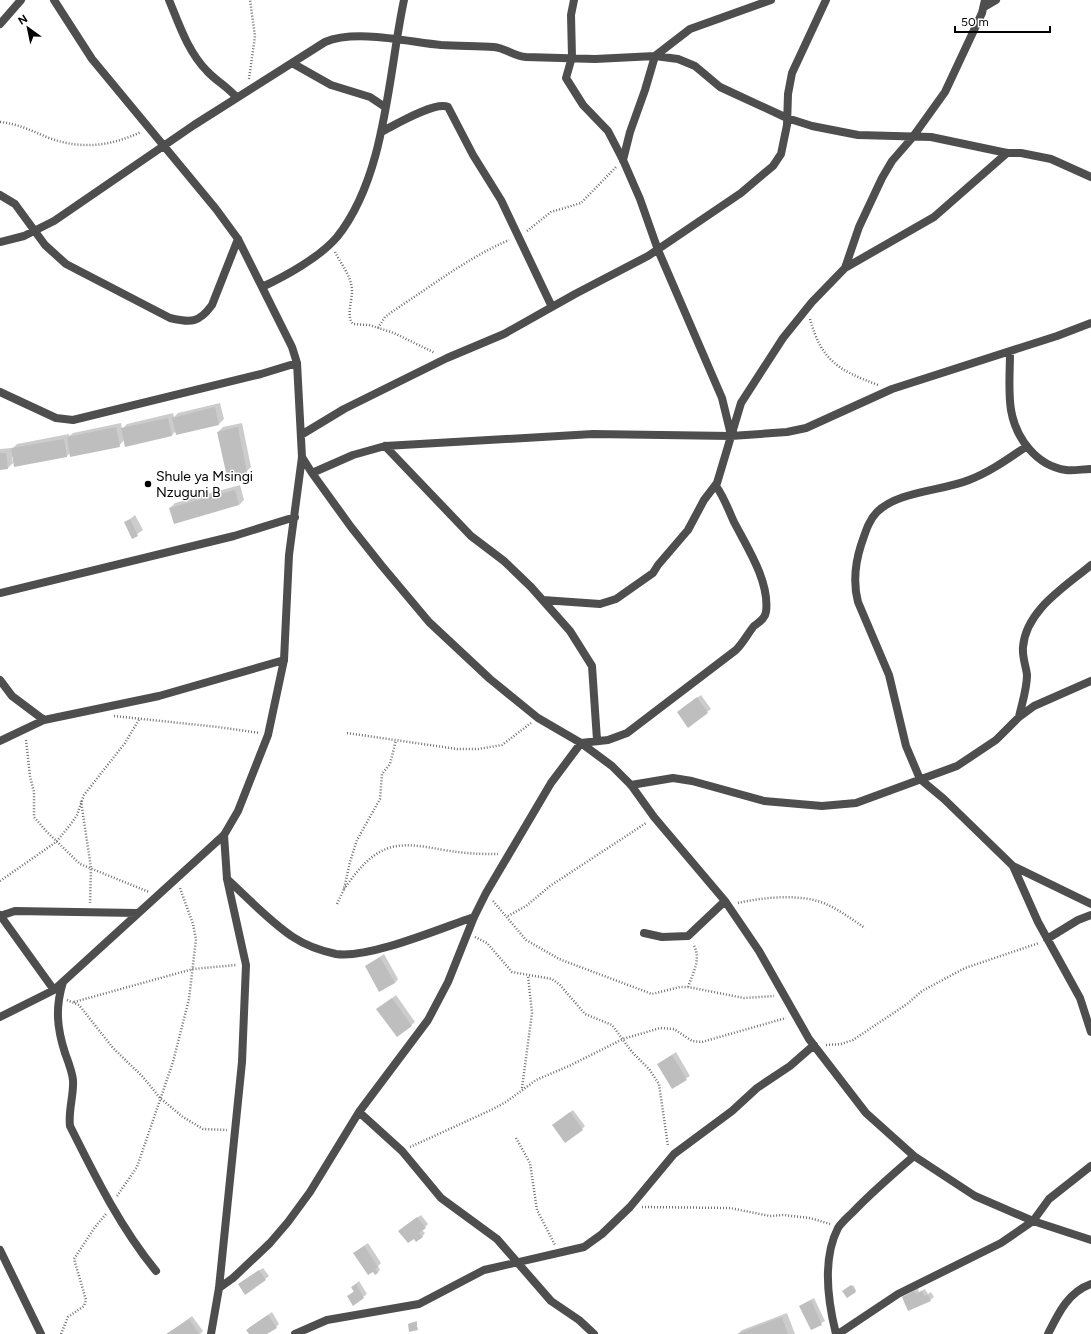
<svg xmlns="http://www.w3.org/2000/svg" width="1091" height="1334" font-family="Figtree,sans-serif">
  <rect width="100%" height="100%" fill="#fff"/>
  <path fill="#0003" d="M220,403L224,419L219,424L176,431L172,435L126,445L124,440L119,446L71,452L67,456L12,457L13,463L8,468L0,469V449L11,448V450L17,444L69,434V436L73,433L121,423L122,429L127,424L173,413L174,417L178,413Z
    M242,423L251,467L246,472L218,432L223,427Z
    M240,485L244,500L239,505L170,508L175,503Z
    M135,515L143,530L133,537L125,523Z
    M701,695L711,709L688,726L681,709Z
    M384,954L398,979L395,983L366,966Z
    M396,995L415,1022L397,1036L378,1009Z
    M676,1052L690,1076L672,1087L658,1064Z
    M573,1110L585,1126L582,1129L557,1122Z
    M421,1215L428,1224L422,1230L425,1233L422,1237L403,1228Z
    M368,1243L381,1263L378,1266L380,1270L377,1273L354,1253Z
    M263,1268L269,1276L265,1279L243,1281Z
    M359,1281L367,1294L353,1305L348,1296L354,1291L352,1287Z
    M853,1285L856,1290L855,1292L845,1290Z
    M918,1288L919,1292L925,1289L928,1294L931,1292L934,1297L930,1300L903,1297Z
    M814,1298L825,1321L811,1329L800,1306Z
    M272,1312L279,1324L276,1327L266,1334H250L247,1330L250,1327Z
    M787,1313L795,1334H738L742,1330Z
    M192,1316L203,1331L200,1334H168Z
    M417,1321V1329L409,1324L410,1323Z"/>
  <path fill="#bebebe" d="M215,407L219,425L176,435L172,418Z
    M168,418L172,436L125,447L121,428Z
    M116,427L120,447L70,457L67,437Z
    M238,427L247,473L227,477L217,432Z
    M64,439L67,457L14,467L11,448Z
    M0,453H6L8,469L0,470Z
    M235,490L239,505L174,524L169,508Z
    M130,519L138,536L132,539L124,522Z
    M697,697L708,713L688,728L677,712Z
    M380,957L395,983L379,992L365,966Z
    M392,998L412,1026L397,1037L376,1009Z
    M672,1055L687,1080L672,1089L657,1064Z
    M570,1112L583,1130L565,1143L552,1125Z
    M417,1217L426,1228L419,1233L423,1237L416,1242L414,1239L408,1243L398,1231Z
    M364,1246L378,1267L375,1269L378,1273L375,1275L373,1272L368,1275L353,1253Z
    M259,1270L266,1280L245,1295L238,1284Z
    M356,1284L364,1298L353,1306L347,1296L354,1292L351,1287Z
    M851,1285L856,1292L847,1298L842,1291Z
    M914,1291L916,1294L922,1291L924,1296L928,1295L931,1301L908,1311L902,1297Z
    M811,1300L822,1325L811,1330L799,1306Z
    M268,1315L277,1328L267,1334H249L246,1330Z
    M782,1317L788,1334H737Z
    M189,1319L199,1334H166Z
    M416,1322L418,1330L409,1332L408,1324Z"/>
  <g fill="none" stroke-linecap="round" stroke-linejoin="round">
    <path stroke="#707070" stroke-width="2.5" stroke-dasharray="1 2" stroke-linecap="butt" d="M249,79L255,36L250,0
      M0,122C19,124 32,131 49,138C82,150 111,146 141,132
      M527,231L551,212L581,203L616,167
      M335,252C341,264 352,277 352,291C352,301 346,317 353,324L369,325L394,333L435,353
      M810,319C822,362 839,370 878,385
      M378,328L385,317L393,311C432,286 467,258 509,240
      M114,716L218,727L260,733
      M347,733L457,749H478L502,745L531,723
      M26,740L30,776L34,792V817L47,832L80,864L149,892
      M81,801L91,868L90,903
      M0,881L56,842L71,824L77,815L84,795L125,743L140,718
      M344,889C355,874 368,856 386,849C408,840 436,850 458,852C472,854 485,854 498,854
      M493,901L526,940L559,959L652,994L680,987H688L744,998L774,996
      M738,903C764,897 804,893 828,905C841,911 853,920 865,928
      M337,904L344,889L350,862L357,840L380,799L382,774L390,764L396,740
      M508,916L526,906L550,886L646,823
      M475,937L487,943L512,972L552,979L560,985L585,1014L612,1025L632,1052L649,1069L659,1084L668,1146
      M688,987C693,973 702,958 693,944
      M67,1000L79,1005L113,1048L143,1077L160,1098L183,1117L203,1129L227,1130
      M74,1002L193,969L236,965
      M826,1045L841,1044L853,1040L907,1004L922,991L965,968L1039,943
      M522,1088L532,1013L528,976
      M516,1138L530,1163L537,1210L555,1245
      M410,1147L491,1110L506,1102L536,1080L569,1066L623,1039L660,1028L674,1029L692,1041L702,1042L786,1018
      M117,1196L137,1167L173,1062L189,999L196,939L193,924L180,888
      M642,1207L730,1208L770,1216L783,1215L810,1218L830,1224
      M61,1334L68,1317L84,1306L86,1300L74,1259L95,1227L106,1214"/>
    <path stroke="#4e4e4e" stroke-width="8" d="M169,0C179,24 188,52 207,71C216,81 228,87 237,98
      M574,0L571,15L572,57L566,78L583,105L608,131L623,160L640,199L658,250L722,398L731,435
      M984,7L996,0
      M0,24L21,0
      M292,63L331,85L370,97L385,107
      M381,132C395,125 435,101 448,107L473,155L501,200L552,307
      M623,160L630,132L645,90L655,56L690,29L771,0
      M0,195L15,204L45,245L66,264L170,318C191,323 199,323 212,305L238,239
      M0,242L24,236L54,221L194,125L325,42C356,29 409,42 441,45C459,46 477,46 494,47C505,48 514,56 526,57L595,59L655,56L678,59L695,66L720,87L787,118L812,126L858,135L931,137L1007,153H1021L1051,159L1091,177
      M845,268L859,227L882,178L892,161L912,138L945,92L982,13L985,0
      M262,287C286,276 320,257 337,237C386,176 388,75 404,0
      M1010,352C1010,370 1008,392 1011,410C1016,439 1037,466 1066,470C1074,471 1083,469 1091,469
      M0,392L56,418L73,420L261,374L297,363
      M301,435L344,409L447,358L504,334L575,294L648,256L741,193L761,176L773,166L781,154L787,125L788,94L792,73L826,0
      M385,446L471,536L504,561L531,587L570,631L592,666L597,740
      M1027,446C1008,459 990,472 969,480C942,491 898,491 877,512C868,521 865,534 861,545C855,564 853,583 858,602L889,675L906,746L920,779L944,799L1013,866L1038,922L1080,998L1091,1032
      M302,457L312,473L351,527L382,566L429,622L490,679L538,718L581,743L612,766L631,785L654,817L725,901L759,951L809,1039L866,1113L914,1156L975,1196L1033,1221L1091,1240
      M312,473L353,455L385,446L593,434L731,436L787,432L806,428L892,389L1057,336L1091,323
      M0,593L234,536L295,517
      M543,600L600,604L616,599L653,573L658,565L688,530L704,500L717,483L741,403L783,338L812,302L845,268L934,217L1007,153
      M0,680L12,696L44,720
      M1019,717C1022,703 1027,689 1027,675C1026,666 1022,657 1023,647C1026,610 1065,587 1091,565
      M0,741L44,720L159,696L284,660
      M631,785L673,778L692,781L764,801L822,806L856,803L957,766L996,740L1019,717L1034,706L1091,681
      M1013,866L1091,904
      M227,879C248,898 269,921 293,937C305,945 322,951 336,954C369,959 441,928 474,917
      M0,915L54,990
      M0,916L15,911L137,913
      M644,933L662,937L688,936L725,901
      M1047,939L1078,920L1091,915
      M63,982C55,1008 57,1028 65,1053C68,1061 72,1071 73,1080C74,1095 68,1111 70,1126C95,1176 120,1227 156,1271
      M0,1017L54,990L224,835L238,811L268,735L284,660L289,555L302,457L297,363L292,347L238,239L216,209L92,59L54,0
      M359,1112L402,1151L441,1198L497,1239L551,1301L579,1320L594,1334
      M0,1250L41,1334
      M219,1288L233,1278L270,1243L288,1222L310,1192L359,1112L428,1020L448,982L474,917L486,893L551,783L581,743L608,740L627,733L736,650C744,642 748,633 754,626C759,622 765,619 766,612C770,582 747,547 734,522C728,509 724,497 716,486
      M211,1334L219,1288L242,1062L246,965L227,879L224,835
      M295,1334L327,1320L419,1304L484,1270L584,1247L602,1234L630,1207L674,1154L732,1111L757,1088L790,1066L814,1045
      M836,1334C828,1302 822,1259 838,1228C842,1222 848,1217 853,1212C872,1192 893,1174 914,1156
      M838,1334L898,1294L1001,1243L1033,1221L1049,1199L1091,1166
      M1048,1334C1058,1314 1068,1292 1091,1284"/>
  </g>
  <circle fill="#000" stroke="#fff" stroke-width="1.5" cx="148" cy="484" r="4"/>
  <g text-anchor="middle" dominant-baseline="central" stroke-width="3" stroke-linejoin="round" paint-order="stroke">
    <g font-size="14" fill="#000" stroke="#fff" text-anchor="start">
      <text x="156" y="476">Shule ya Msingi<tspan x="156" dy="16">Nzuguni B</tspan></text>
    </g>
  </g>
  <g transform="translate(28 28) rotate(327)" stroke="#ffffff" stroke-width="3" paint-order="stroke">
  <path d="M0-3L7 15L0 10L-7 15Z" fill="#000000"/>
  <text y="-6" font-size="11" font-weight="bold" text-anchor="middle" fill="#000000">N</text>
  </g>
  <path d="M955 26v6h95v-6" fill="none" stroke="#000000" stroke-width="2"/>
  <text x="961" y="26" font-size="12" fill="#000000" stroke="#ffffff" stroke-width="3" paint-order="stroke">50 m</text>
</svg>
